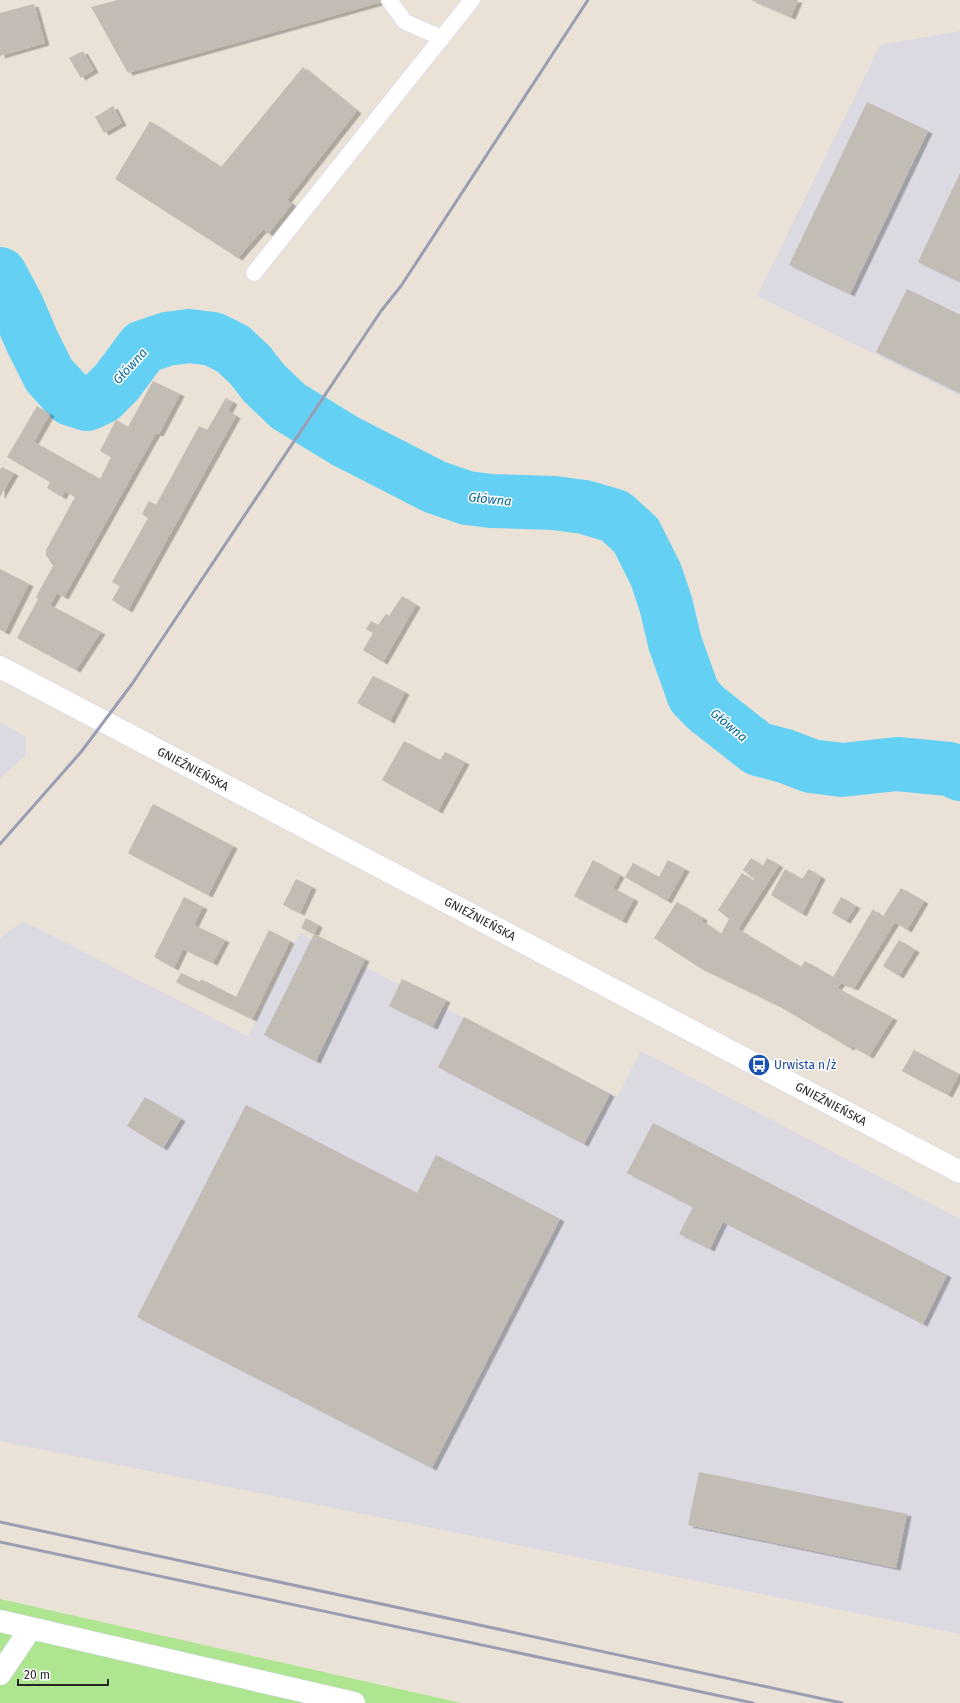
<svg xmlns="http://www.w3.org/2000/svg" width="960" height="1703" font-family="'Fira Sans',sans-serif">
  <defs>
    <filter id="shadow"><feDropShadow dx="4.5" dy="2.5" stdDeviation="0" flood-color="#0004"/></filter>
  </defs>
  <rect width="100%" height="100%" fill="#ebe2d7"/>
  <path fill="#dbd9e2" d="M960,31V396L757,296L880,45Z
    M0,722L26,737V755L0,778Z
    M23,921L248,1036L300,933L617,1097L641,1051L960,1219V1634L0,1441V938Z"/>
  <path fill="#aee590" d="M0,1599L461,1703H0Z"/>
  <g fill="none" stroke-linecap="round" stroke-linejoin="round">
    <path stroke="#63d0f4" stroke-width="54" d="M0,274L18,308L32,341L49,375L71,399L87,404L102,397L117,382L143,347L167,339L189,336L213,339L233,349L250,365L264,383L288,406L345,441L435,487L467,498L491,501L554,503L584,507L615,516L636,535L656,575L666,605L675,643L694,696L707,709L758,749L785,756L811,766L842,770L897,764L949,769L960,774"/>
  </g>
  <path fill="#c2bcb4" filter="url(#shadow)" d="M117,0H389L128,73L91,7Z
    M751,0H798L791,17Z
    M34,4L45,43L0,56V13Z
    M83,51L94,70L81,78L69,58Z
    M303,67L357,111L287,200L292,204L268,234L263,229L238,258L115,179L150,121L221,167Z
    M867,102L928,131L850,294L789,265Z
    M113,106L122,123L104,133L95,117Z
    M960,173V282L918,262Z
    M907,289L960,315V393L876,352Z
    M153,381L180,394L159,434L156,433L64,597L57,593L50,605L101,632L76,670L17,638L38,599L36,597L53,566L46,555V550L75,497L65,491L62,497L47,488L50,482L7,457L37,406L50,414L34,442L100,479L111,457L100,451L116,420L128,427Z
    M226,398L233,402L228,411L236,416L128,610L112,600L120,586L112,582L148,518L142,514L149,501L156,505L199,426L207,430Z
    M2,467L14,473L0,497V470Z
    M0,569L29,584L5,632L0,630Z
    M402,596L416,605L383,662L363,650L373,633L366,629L371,621L378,625L386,614L389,616Z
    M373,676L405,692L390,721L357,703Z
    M404,741L440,760L445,752L465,762L438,811L382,780Z
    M153,804L233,846L208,895L128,853Z
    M751,858L763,866L767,858L779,865L738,929L801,967L805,961L833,977L873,909L881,917L883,916L901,888L924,901L907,930L895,922L854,988L841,983L837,988L893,1018L869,1056L851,1046L850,1048L779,1006L700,968L654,938L677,902L703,918L702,921L721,934L729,919L718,910L742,873L753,881L754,879L743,870Z
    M593,860L620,875L613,888L634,899L622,921L574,896Z
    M668,860L685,869L667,901L625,877L633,863L659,877Z
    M785,869L802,879L809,869L821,877L802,914L771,895Z
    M296,879L312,887L300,913L283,905Z
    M184,897L203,907L194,925L225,940L213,963L183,949L174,968L154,957Z
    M841,897L856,906L846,921L832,913Z
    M306,918L318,925L314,934L301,928Z
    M269,930L290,941L252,1019L176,982L181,973L200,982L201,979L236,997Z
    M314,934L365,959L316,1061L264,1035Z
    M899,940L915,950L899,976L883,966Z
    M402,979L446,1000L433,1027L389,1006Z
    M464,1017L610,1094L584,1144L438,1067Z
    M914,1050L959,1074L948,1095L902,1071Z
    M145,1097L181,1119L163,1148L127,1126Z
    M246,1105L417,1193L436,1155L560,1219L432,1468L137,1317Z
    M653,1123L947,1275L923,1324L723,1222L710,1249L679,1234L693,1207L627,1173Z
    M699,1472L907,1514L896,1568L688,1525Z"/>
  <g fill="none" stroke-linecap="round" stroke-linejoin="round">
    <g stroke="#cdd1e2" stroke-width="17">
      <path id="service" d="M389,0L405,22L442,38
        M254,273L472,0"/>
    </g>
    <g stroke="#cdd1e2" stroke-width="23">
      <path id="minor" d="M0,1621L354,1703
        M0,1674L31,1628"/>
    </g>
    <g stroke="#cdd1e2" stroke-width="23">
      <path id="tertiary" d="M0,667L960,1172"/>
    </g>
    <use href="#service" stroke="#fff" stroke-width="16"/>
    <use href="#minor" stroke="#fff" stroke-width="22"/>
    <use href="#tertiary" stroke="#fff" stroke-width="22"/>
    <path stroke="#9a9eb3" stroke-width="3" d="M0,844L81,752L132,684L381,311L401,286L588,0
      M0,1522L842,1703
      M0,1542L753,1703"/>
  </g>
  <defs>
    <g id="bus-disc" transform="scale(1.15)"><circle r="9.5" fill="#1a4fb4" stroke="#fff"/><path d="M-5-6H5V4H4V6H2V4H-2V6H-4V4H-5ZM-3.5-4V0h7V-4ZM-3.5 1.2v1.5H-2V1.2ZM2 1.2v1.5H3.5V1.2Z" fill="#fff"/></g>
  </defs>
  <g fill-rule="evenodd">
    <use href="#bus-disc" x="759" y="1065"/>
  </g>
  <g text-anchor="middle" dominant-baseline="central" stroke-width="3" stroke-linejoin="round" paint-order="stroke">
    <g font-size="12" fill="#272727" stroke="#fff">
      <text transform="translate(193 769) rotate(28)">GNIEŹNIEŃSKA</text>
      <text transform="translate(480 919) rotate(28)">GNIEŹNIEŃSKA</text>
      <text transform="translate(831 1104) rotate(28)">GNIEŹNIEŃSKA</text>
    </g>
    <g font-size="12" fill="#164399" stroke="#fff" text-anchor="start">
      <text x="774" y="1065">Urwista n/ż</text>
    </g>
    <g font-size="13" font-style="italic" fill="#066b9c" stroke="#fff">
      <text transform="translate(130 366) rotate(-47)">Główna</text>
      <text transform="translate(490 499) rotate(6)">Główna</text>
      <text transform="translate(729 725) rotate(40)">Główna</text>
    </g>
  </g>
  <path d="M18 1679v6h90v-6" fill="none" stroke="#272727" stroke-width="2"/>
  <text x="24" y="1679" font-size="12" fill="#272727" stroke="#ffffff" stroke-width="3" paint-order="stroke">20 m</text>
</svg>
